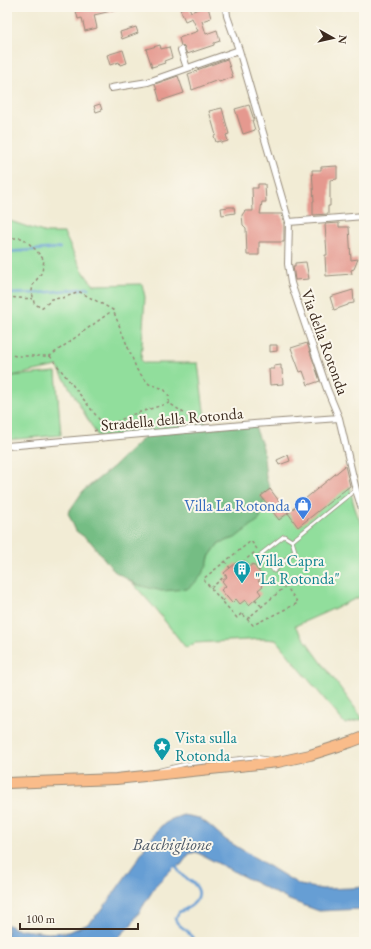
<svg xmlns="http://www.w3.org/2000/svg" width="371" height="949" font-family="'EB Garamond',serif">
  <rect width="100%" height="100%" fill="#fbf7ec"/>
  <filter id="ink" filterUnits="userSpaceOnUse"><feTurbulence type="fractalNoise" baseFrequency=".025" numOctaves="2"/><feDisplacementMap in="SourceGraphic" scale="8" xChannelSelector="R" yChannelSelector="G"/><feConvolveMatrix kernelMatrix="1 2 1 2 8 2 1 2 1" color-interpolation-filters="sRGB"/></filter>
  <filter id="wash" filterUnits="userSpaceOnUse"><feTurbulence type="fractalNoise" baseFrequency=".012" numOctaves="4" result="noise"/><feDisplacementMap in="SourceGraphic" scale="16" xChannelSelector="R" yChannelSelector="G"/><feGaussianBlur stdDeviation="0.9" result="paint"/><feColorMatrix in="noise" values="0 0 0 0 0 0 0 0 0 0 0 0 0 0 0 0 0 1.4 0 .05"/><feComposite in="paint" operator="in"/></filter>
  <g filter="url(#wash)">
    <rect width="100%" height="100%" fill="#f2ecd5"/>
    <path fill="#91de9c" stroke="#66845d" d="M7,220L46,233H64C72,249 81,273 94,285L142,284L145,297L141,360L144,363H198L206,426L98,437L57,366L12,376L56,372L61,435L7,440Z
      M350,486C352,500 356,515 364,528V595L295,626L363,719L345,724L276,640L264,639L195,643L186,648L153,606L131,581L137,585L207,566L209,557L219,543L235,538L261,508L264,500L279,520L288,513Z"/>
    <path fill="#74bd84" stroke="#587451" d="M254,424L263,448L266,478L270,489L261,496L264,500L261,508L260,519L235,538L219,543L209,557L207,566L198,580L187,589L162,591L137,585L114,571L90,541L76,531L68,513L83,491L113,467L133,448L147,434Z"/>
    <path fill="#669ed4" stroke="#506479" d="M183,815L199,818L209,825L226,840L300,885L322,889L351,888L364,887V909L319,911L289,900L196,852L189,854L181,865L174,867L157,884L131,925L114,942H7V924L15,929L48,933L68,932L86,925L101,911L138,859L147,844L161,826L172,819Z"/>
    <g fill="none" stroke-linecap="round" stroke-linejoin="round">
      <path stroke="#669ed4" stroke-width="2.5" d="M7,252L60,248
        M7,294L39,293L89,288
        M176,866C178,870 180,874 184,877C187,879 192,881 194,884C207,897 190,908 179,912L175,919C177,925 182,927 187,931C190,935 193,938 196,942"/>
    </g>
    <g id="blocks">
      <path fill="#e5998f" d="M75,7H116V10L94,15L97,28L85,31L82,18L78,19Z
        M185,7H189L191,12L203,7H208L211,18L202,21L206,34L217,30L220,41L214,43V45L187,54L184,47L181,46L179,38L198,31L192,18L185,21L180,9Z
        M136,27L138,33L122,39L120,32Z
        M160,45L161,49L169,47L172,58L164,61L165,63L152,67L146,49Z
        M123,50L127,63L120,65L119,62L110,65L107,55Z
        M227,59L233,77L219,82L218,80L192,90L188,74L197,71V70Z
        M178,76L184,93L160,101L155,84Z
        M100,104L102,110L96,112L94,106Z
        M249,105L254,120H252L255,130L243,134L235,109Z
        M222,108L229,134L226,135L228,141L221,143V141L216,142L214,136L216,135L215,132L209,111Z
        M337,166V179L330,180V206H328V214L313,215V201H314L312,170H321V167Z
        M258,184H265L266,202H262L260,214H282L284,223V242H259V255H247L246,228L243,225L242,215L245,211H253L252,188H258Z
        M229,207H234L235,213L222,215L221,208Z
        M339,223V227H349L351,260L358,259L354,269L351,270L352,274L326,276L325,255H327L325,224Z
        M306,262L309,279L295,280L293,266H295V263Z
        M353,290L354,303L348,304V305L334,310L330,297Z
        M307,343L320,381L308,385L303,371L300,372L291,348Z
        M270,345H277V351L270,352Z
        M281,365V369H282L283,384L270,385L269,369H274V366Z
        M288,455L290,461L279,465L277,460Z
        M345,466L350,486L298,527L288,513Z
        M270,489L288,513L279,520L261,496Z
        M236,563L239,567L245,563L249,567L253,564L263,577L258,581L263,586L258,590L261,594L249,605L245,600L240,604L236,599L232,603L221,590L226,586L222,581L227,577L224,573Z"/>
    </g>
  </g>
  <g filter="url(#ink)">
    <use href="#blocks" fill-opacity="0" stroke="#968b7a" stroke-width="1"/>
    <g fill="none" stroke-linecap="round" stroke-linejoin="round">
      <g stroke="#968b7a" stroke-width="4.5">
        <path id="lane" d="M292,541L295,551L274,571L261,554L284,536L292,541L355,490
          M160,770L186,764L255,757L268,759"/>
      </g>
      <g stroke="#968b7a" stroke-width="8">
        <path id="street" d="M226,7L227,16L239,50L289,222L288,264L291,283L327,389L339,418L356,490L364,515
          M181,50L187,68
          M111,88L148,82L239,50
          M289,222L364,216
          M7,446L254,424L339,418"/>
      </g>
      <g stroke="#968b7a" stroke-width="12">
        <path id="primary" d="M7,783L116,779L278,762L310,755L351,742L364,737"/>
      </g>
      <path stroke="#968b7a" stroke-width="1.5" stroke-dasharray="3 3" stroke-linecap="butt" d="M7,238H23L35,249L44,260L42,272L33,285L32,291L34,303L41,308L48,303L51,299L62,298L80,292L113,310L137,370L149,384L164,389L169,396V403L197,422
        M7,297L33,299
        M7,354L16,356H50L113,310
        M50,356L105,427L131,415L169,403
        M94,431L105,427V428
        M257,549L251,541L203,579L237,618L242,613L247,619L286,586L277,575
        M225,561L230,568
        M238,566L255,552
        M258,571L263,567
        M211,588L226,575
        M255,599L262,607
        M222,601L227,597
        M247,619L253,625L298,603L286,586"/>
      <use href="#lane" stroke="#fff" stroke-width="3"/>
      <use href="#street" stroke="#fff" stroke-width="6"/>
      <use href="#primary" stroke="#f9bc8a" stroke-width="10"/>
    </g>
  </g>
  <defs>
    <g id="shop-pin" transform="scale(0.9)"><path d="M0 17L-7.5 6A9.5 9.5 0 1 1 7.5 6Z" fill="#3f7fe0" stroke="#fbf7ec"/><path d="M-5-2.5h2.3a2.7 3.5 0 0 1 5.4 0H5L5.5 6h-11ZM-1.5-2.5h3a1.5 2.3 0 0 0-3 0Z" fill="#fff"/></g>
    <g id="building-pin" transform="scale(0.9)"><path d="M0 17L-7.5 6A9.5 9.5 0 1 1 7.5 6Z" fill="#0f9aa8" stroke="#fbf7ec"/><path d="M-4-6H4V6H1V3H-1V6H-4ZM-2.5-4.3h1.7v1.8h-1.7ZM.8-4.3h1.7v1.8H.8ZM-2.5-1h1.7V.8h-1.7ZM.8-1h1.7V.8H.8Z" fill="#fff"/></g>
    <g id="sight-pin" transform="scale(0.9)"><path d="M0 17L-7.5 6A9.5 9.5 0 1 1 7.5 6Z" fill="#0f9aa8" stroke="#fbf7ec"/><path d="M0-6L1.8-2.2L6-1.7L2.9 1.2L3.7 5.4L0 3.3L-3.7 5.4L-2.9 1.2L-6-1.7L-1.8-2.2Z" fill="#fff"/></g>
  </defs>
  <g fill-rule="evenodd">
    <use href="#shop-pin" x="303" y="505"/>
    <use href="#building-pin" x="242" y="569"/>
    <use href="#sight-pin" x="162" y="746"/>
  </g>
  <g text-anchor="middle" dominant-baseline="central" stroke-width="4" stroke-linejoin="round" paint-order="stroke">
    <g font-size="16" fill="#3b2a1e" stroke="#fbf7ec">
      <text transform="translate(325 342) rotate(70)">Via della Rotonda</text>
      <text transform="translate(172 419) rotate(-5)">Stradella della Rotonda</text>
    </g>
    <g font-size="16" fill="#366cbe" stroke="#fbf7ec" text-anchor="end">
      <text x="290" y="505">Villa La Rotonda</text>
    </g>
    <g font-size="16" fill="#0d838f" stroke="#fbf7ec" text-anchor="start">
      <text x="255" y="560">Villa Capra<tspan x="255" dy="18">"La Rotonda"</tspan></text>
      <text x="175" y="737">Vista sulla<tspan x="175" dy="18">Rotonda</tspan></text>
    </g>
    <g font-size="17" font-style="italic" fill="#4c5867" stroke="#fbf7ec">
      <text x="172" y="844">Bacchiglione</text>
    </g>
  </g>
  <rect width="371" height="949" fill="none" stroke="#fbf7ec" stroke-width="24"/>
  <g transform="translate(333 38) rotate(98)" stroke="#fbf7ec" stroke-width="3" paint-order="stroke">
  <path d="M0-3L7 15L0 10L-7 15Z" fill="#3b2a1e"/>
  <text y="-6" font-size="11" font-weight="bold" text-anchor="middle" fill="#3b2a1e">N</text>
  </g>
  <path d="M20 923v6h118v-6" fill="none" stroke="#3b2a1e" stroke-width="2"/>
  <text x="26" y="923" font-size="12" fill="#3b2a1e" stroke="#fbf7ec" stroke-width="3" paint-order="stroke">100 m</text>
</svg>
